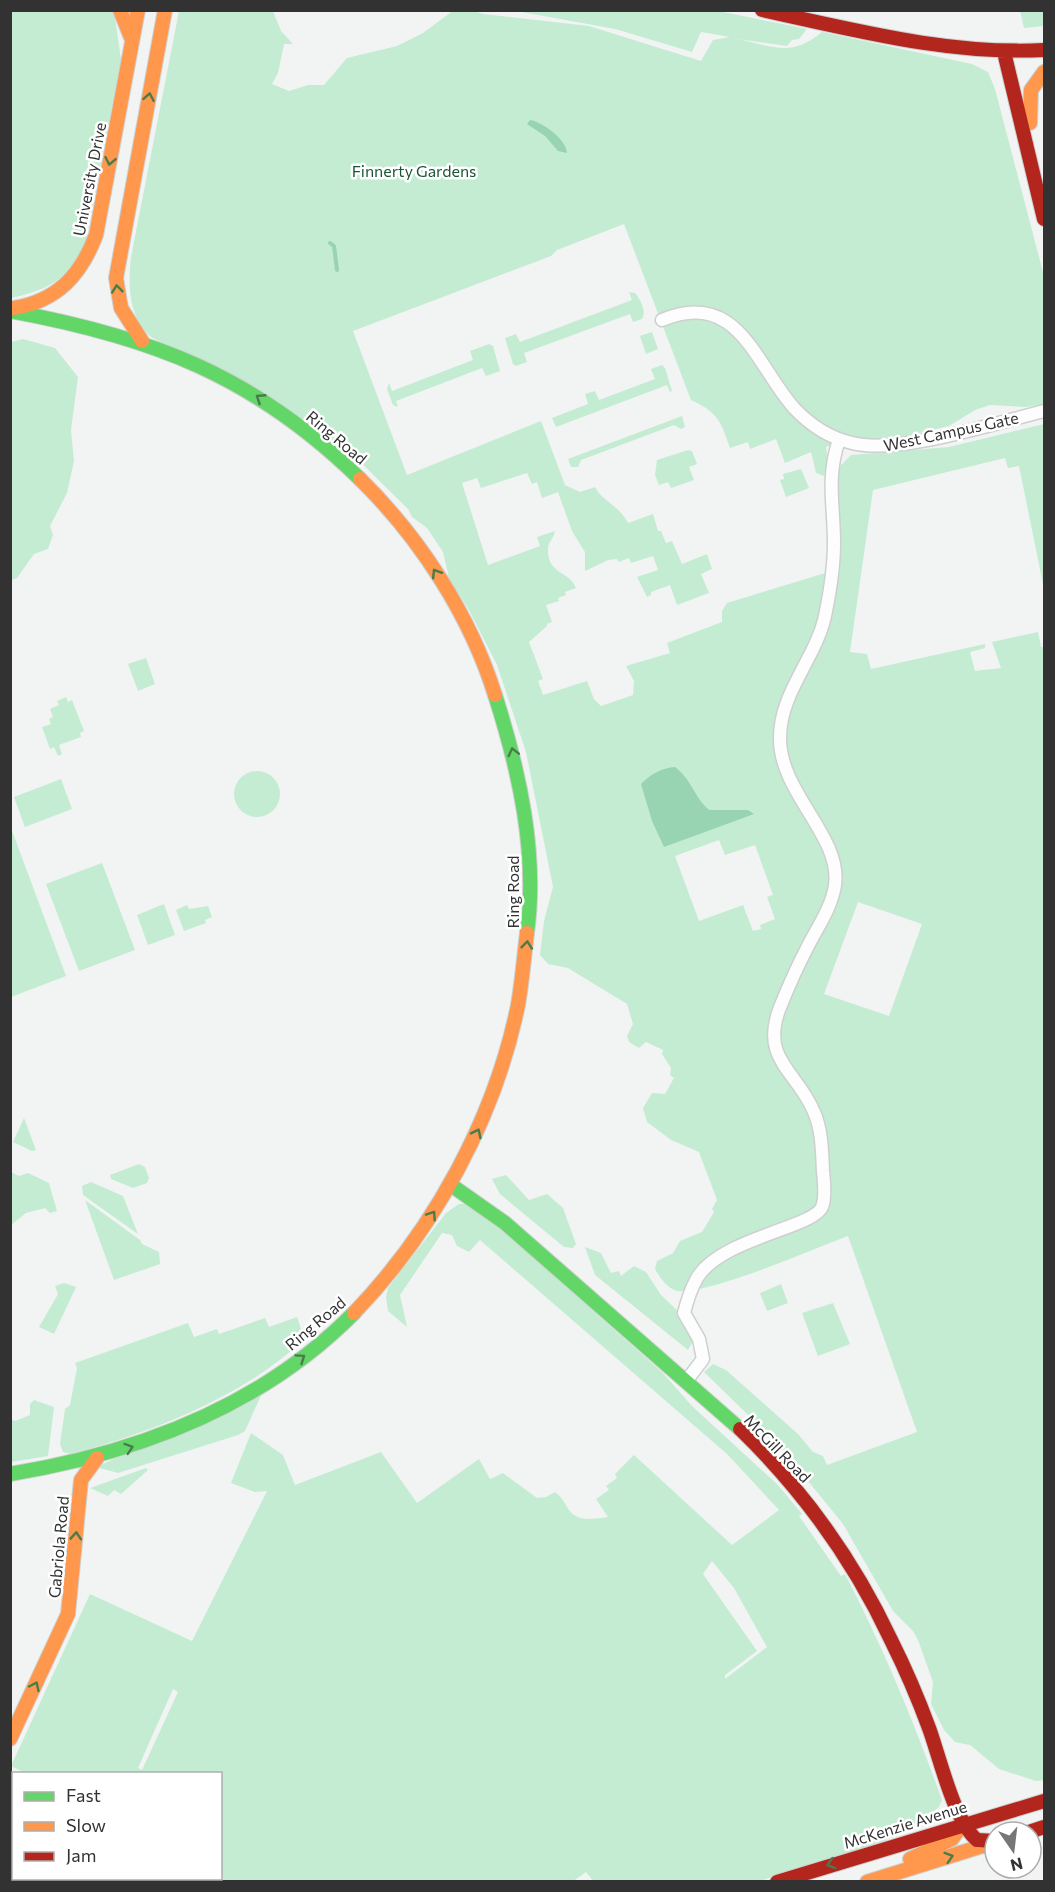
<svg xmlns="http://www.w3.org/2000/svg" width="1055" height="1892" font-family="Commissioner,sans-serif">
  <rect width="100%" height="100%" fill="#f2f4f3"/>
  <path fill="#c3ecd3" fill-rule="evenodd" d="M454,10L474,11L483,14L589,26L701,61L713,40L730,37L701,32L692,52L615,29L516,11H718L807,29L799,39L792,40L787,46L737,39C773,46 791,58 822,32L972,64L988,72L995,89L1044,276V404L1026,407L990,405L975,410L949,426L887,441L847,438L826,447L828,460L824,476L816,473L811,452L785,463L776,439L750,449L748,442L730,448C721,422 718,412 691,400L624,224L557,250L551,256L353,331L407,475L541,421L565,485L580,492L595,487C603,502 619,505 628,523L653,514L658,531H661L666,543L672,541L682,564L707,554L712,569L701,574L709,593L677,605L670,585L651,592V595L647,597L637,577L658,570L653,556L631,563L629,558L619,562L617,559L608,560L585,571V552L572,531L558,492L542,498L537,482L532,484L527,473L481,488L477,478L462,483L488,565L540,546L537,537L555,531C554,538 548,542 548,549C547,575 570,571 576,588L565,592L566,595L558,598L559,601L546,605L552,622L547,624V626L529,642L543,679L538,681L543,695L587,681L594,699L601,706L633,695L634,681L626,666L670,653L667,643L722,622V611L727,603L822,574L840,573L836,487L840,466L851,455L949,447L1044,424V589L1019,466L1008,468L1005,458L873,490L850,652L867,654L871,669L985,644V648L970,652L975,671C984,669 991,670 1001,668L992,642L1038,632L1041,647H1044V1780L1036,1781L999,1769L970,1745L955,1742L944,1730L931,1704L933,1682L918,1640L913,1631L893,1611L843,1524L778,1444L704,1372L713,1364L726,1370L798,1434L813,1452L823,1456L827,1465L917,1432L848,1236C813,1249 708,1295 677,1291C668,1289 659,1277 655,1269L657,1261L673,1253L680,1241L702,1232L714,1212L712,1209L717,1200L699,1152L671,1140L647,1122L643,1108L652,1093L665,1094L674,1078L670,1075L671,1068L662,1054L663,1050L646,1042L639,1048L629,1042L627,1036L633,1024L627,1004L568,968L548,964L540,955L544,921L553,887L526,752L497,665L469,610L449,578L443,552L427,528L412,517L408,509L347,449L151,337C128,316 128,286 131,257L179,11H273L281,31L293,44H284L278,73L272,84L289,91L308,85H324L347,58L397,46L423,33ZM719,840L725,855L755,845L773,895L767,897L775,919L760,925L761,929L753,931L743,905L699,921L675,856ZM858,902L922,924L889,1016L824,994Z
    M11,11H114L121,59L85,246C63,281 51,289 11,298Z
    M1020,11H1044V26L1024,28Z
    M629,292L635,293C640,299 647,311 642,319L633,322L630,314L524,353L527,362L516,366L513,364L505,338L516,334L520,342L632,300Z
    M652,332L658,349L646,354L640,336Z
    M23,339L55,348L78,377L71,430L74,461L67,493L50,526L53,535L48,549L34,554L17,578L11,580V342Z
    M489,344L493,346L500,371L486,376L482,368L396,401L398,407L393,405L387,389L389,383L392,391L473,360L470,351Z
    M662,365L665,368L672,391L670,392L667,385L556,427L552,418L588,404L585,394L595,391L599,400L655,379L651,369Z
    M682,416L685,427L681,429L674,425L581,460L578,467H571L568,459Z
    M688,450L692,451L697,464L689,467L694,480L671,488L668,482L659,485L655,475L657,460Z
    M801,469L809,488L786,497L780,480L784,479L783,474Z
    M146,658L155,684L138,691L128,664Z
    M66,697L68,702L72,700L84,731L80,733L81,737L59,745L62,754L58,756L54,747L50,749L42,727L51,724L49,719L53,717L50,709L59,705L57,701Z
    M234 794a23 23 0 1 1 46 0a23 23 0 1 1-46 0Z
    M61,779L72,809L25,827L14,797Z
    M11,828L66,976L11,997H10Z
    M102,863L135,950L79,971L46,884Z
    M164,904L175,935L148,945L137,915Z
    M187,905L189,909L208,906L212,917L205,920L206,923L184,931L176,910Z
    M24,1118L36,1150L32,1151L13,1142Z
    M139,1164L145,1167L149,1178L147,1183L133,1188L111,1179L110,1175Z
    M11,1172L19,1176L28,1173L49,1183L57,1211L50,1213L45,1208L26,1213L11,1225Z
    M506,1175L529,1200L547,1194L563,1208L576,1244L573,1248L564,1247L500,1194L492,1179Z
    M91,1182L123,1196L138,1234L83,1195L82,1186Z
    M85,1200L140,1240L142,1244L159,1252L160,1264L114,1280Z
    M459,1204H465L485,1215L662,1372L692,1406L778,1485L802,1514L799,1516L841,1576L845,1574C883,1647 914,1722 942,1800L939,1807L915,1826L884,1841L760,1881H593L586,1872L572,1882H196L194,1879L220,1878V1774H27L11,1766L90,1594L192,1641L267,1491L255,1492L231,1483L251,1433L283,1455L295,1485L381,1452L417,1503L479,1459L490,1479L503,1473L537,1498L546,1497L555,1492C561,1497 563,1500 567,1507C576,1523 593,1519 608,1517L596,1499L609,1490L606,1486L617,1478L615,1474L634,1455L732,1545L779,1510L727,1454L480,1240L469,1252L457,1246L452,1235L442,1233L400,1295L407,1327L388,1311L386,1297L388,1288L446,1213ZM712,1561L734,1588L767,1647L725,1679V1675L757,1651L703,1574ZM173,1689L178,1692L142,1770L138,1768Z
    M585,1247L601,1253L611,1273L619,1271L621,1276L634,1266L646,1272L661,1295L682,1315L693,1341L688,1350L595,1275Z
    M64,1283L76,1287L54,1334L39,1327L58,1294L55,1286Z
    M781,1284L788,1303L767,1311L760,1293Z
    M833,1303L850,1344L818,1356L802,1313Z
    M297,1317L303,1335L301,1342C241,1398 148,1434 70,1454L63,1452L60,1444L65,1409L70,1405L77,1368L75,1363L188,1323L194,1337L217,1329L219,1334L265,1318L269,1327Z
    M262,1393L245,1431L238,1435L118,1473L96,1467Z
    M34,1400L54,1407L48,1456L11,1462V1419L15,1421L30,1415V1404Z
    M146,1468L148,1470L121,1494L114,1490L108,1496L90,1488Z"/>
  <path fill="#99d4b2" d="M530,120C543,122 567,140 567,153L558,151L545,136L527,124Z
    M675,767C692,780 694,797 709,810H748L754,814L664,847L652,821L641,784C651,774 661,768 675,767Z"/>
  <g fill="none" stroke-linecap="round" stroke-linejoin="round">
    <path stroke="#99d4b2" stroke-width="4" d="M330,243L334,246L337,270"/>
    <g stroke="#ced0cf" stroke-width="15">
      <path id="street" d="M662,320C738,288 755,364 794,408C810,425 830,438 852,443C898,455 996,423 1044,411
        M687,1380L703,1359L699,1339L684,1313C687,1301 691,1289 697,1278C721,1238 813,1228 822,1207C826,1198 824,1181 823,1171C822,1151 822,1130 814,1112C797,1071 761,1060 779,1010C788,987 798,965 809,944C819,925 832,906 835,885C842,837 780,793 780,739C779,694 816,658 825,616C830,592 834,567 834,543C834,505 826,478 839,440"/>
    </g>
    <g stroke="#ced0cf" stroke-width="16">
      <path id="fast" d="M10,311C152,337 255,376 360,479
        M495,695C519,770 538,854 527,933
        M451,1185L505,1223L740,1429
        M10,1474C137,1453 262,1406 354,1313"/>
    </g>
    <g stroke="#ced0cf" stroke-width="16">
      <path id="slow" d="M120,10L132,40
        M1030,123L1031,90L1044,72
        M14,308C57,301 81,275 96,235L138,10
        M142,341L121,308L116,278L165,10
        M360,479C420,538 470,615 495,695
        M354,1313C434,1230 495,1118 518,1005C522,982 524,957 527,933
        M10,1739L68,1614L81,1480L97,1458
        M910,1859L952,1839L960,1828
        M867,1882L992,1843"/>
    </g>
    <g stroke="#ced0cf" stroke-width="16">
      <path id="jam" d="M762,10C855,30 948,55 1044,50
        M1004,52L1044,219
        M740,1429C804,1491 853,1559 891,1640C905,1668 918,1698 929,1728C940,1758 954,1821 977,1840L995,1841
        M1029,1832L1044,1827
        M777,1882L1044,1801"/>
    </g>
    <use href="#street" stroke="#fdfdfd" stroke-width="12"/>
    <use href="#fast" stroke="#63d668" stroke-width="14"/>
    <use href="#slow" stroke="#ff974d" stroke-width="14"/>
    <use href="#jam" stroke="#b3261e" stroke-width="14"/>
  </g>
  <defs><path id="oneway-chevron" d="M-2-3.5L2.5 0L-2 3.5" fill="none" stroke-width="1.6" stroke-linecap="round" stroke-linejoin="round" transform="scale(1.5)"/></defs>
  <g stroke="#487c4a">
    <use href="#oneway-chevron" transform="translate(149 97) rotate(-80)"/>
    <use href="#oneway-chevron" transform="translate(110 161) rotate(101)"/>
    <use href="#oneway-chevron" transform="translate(117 289) rotate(-96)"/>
    <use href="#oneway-chevron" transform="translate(260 398) rotate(-147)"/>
    <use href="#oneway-chevron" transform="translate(436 573) rotate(-122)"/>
    <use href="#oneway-chevron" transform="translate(513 752) rotate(-104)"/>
    <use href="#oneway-chevron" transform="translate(527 945) rotate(-84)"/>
    <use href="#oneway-chevron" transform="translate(477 1133) rotate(-64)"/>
    <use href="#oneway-chevron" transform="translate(432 1215) rotate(-56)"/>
    <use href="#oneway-chevron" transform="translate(301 1358) rotate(-34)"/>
    <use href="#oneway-chevron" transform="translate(129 1448) rotate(-18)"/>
    <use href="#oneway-chevron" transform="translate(76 1536) rotate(-86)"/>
    <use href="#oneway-chevron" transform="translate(35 1686) rotate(-65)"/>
    <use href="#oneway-chevron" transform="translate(949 1857) rotate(-17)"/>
    <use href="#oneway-chevron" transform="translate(831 1864) rotate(163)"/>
  </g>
  <g text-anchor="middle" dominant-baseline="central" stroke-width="5" stroke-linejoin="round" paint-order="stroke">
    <g font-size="16" fill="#185636" stroke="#fff">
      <text x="414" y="170">Finnerty Gardens</text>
    </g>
    <g font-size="16" fill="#313231" stroke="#fff">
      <text transform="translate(89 179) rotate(-79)">University Drive</text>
      <text transform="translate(951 431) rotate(-12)">West Campus Gate</text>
      <text transform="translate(337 437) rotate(40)">Ring Road</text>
      <text transform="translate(512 892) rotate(-90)">Ring Road</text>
      <text transform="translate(315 1323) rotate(-40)">Ring Road</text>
      <text transform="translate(778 1448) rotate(46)">McGill Road</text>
      <text transform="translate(58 1547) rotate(-85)">Gabriola Road</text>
      <text transform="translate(905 1824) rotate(-17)">McKenzie Avenue</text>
    </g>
  </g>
  <rect width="1055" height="1892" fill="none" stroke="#313231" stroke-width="24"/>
  <rect x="12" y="1772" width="210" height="108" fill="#ffffff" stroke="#adadad" stroke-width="1.5"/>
  <rect x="24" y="1792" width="30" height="9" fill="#63d668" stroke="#adadad" stroke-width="1.5"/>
  <text x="66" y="1802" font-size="18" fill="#313231">Fast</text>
  <rect x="24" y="1822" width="30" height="9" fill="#ff974d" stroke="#adadad" stroke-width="1.5"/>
  <text x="66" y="1832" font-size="18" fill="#313231">Slow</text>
  <rect x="24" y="1852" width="30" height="9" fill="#b3261e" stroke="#adadad" stroke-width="1.5"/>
  <text x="66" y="1862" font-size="18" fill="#313231">Jam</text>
  <g transform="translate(1013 1850) rotate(166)"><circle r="28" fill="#ffffff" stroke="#adadad" stroke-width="1.5"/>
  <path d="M0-4.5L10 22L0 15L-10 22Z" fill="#757675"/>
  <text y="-9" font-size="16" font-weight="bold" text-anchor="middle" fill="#313231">N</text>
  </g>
</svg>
